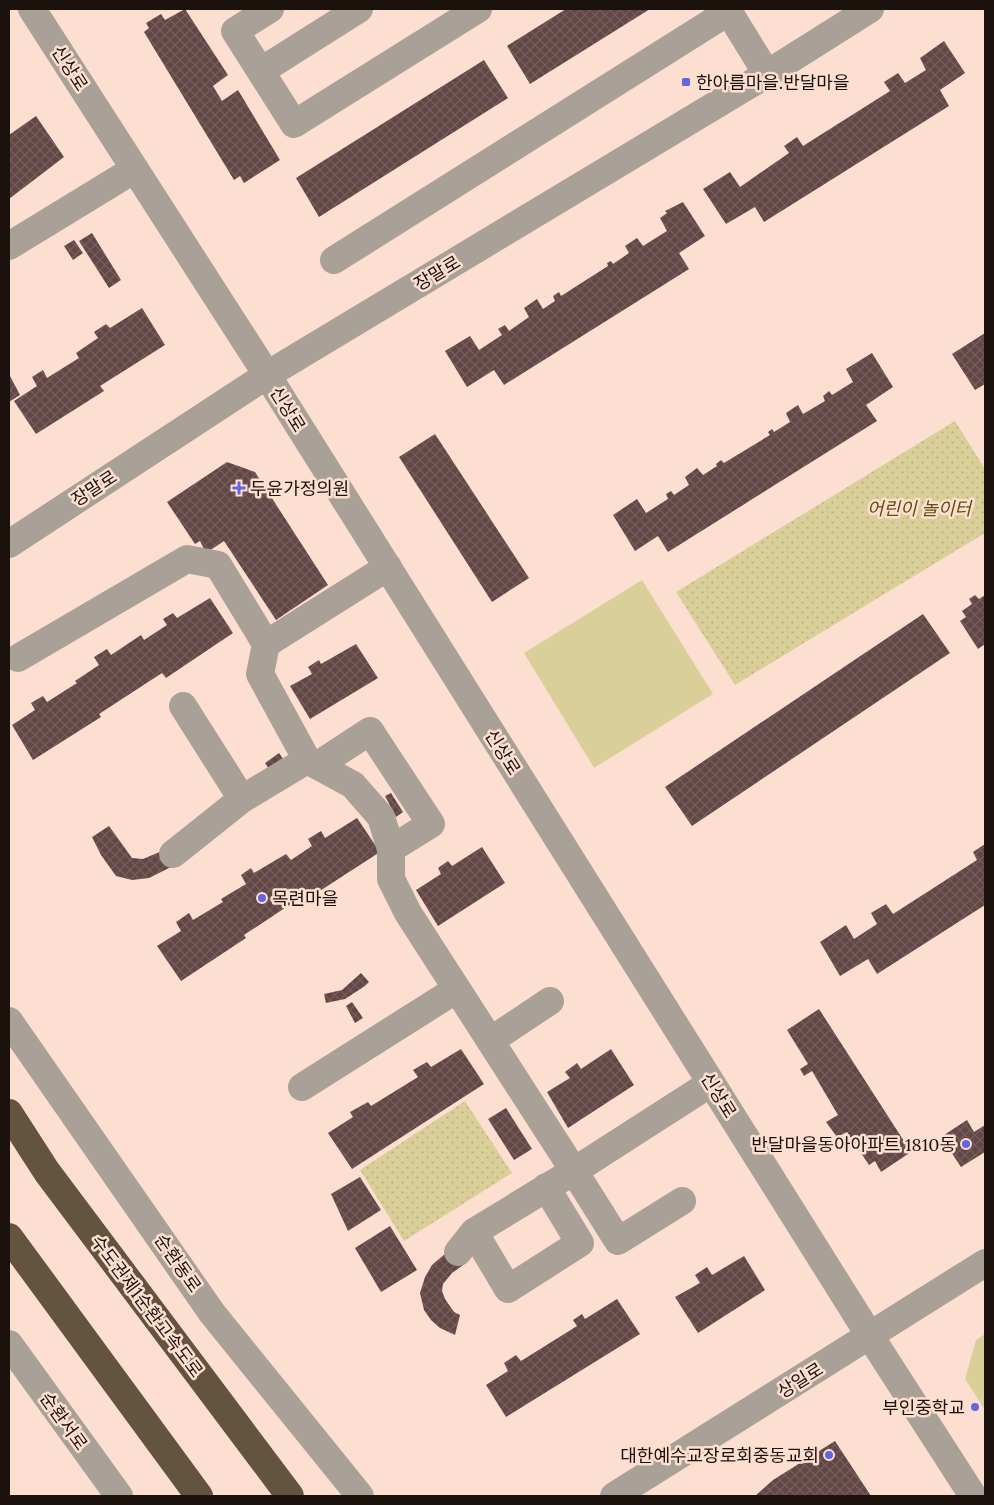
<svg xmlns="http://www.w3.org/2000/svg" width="994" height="1505" font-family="Lora,'Noto Sans KR',serif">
  <defs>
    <pattern id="park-dots" width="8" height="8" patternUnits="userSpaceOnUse" patternTransform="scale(1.25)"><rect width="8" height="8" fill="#dacf99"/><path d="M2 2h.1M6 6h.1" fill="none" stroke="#bab183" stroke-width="1.8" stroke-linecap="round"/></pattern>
    <pattern id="building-cross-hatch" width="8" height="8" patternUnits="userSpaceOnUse" patternTransform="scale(1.25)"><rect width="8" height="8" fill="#624746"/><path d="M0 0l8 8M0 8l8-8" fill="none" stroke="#745e5c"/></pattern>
  </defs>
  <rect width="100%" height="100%" fill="#fddfd1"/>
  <path fill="url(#park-dots)" d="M955,421L985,469V533L735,685L676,592Z
    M465,1101L512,1173L404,1241L360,1170Z"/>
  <path fill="#dacf99" d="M642,580L713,694L594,768L524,653Z
    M985,1334V1410L965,1379L976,1340Z"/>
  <path fill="url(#building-cross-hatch)" d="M185,9L228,75L213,86L222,101L238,90L280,160L244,183L240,176L234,180L144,32L149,28L146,23L161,14L165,20Z
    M566,9H650L530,84L507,46Z
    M944,41L965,73L940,90L949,106L764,222L755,207L726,224L703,189L730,172L740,187L789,153L784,146L797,137L803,146L890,91L884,82L898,73L905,83L926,70L920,58Z
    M484,60L508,98L319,217L296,178Z
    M36,116L64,157L9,199V135Z
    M683,202L705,236L679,253L689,269L504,385L494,370L467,387L445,351L470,336L479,350L502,335L498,329L505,325L509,331L529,317L524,308L537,299L543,309L555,301L553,296L559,292L561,296L608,266L607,263L611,261L613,264L629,253L625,246L637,238L643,246L667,231L660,218L667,213L665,211Z
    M92,233L121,280L109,288L79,241Z
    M74,240L83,253L73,260L64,246Z
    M142,308L165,345L100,386L104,391L36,434L14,401L37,386L32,377L43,370L47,378L79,358L76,353L98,338L94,332L106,324L110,328Z
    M985,333V384L975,390L952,354Z
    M872,353L893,387L866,405L877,421L668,552L658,536L635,551L613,515L637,499L646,513L668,499L666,494L671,491L674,495L689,485L685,477L697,468L703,475L717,466L716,464L721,460L724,463L770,435L768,432L772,429L774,432L790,422L786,413L798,405L803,414L825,401L823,396L829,391L832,395L853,382L846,369Z
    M9,374L20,395L9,402Z
    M435,434L529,578L492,602L399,457Z
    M227,462L255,472L328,585L276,620L224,541L206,553L200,541L195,544L167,502Z
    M975,595L979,599L985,595V644L978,649L960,621L966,617L962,611L972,604L969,599Z
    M210,598L233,633L166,678L162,673L99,714L101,717L33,760L12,725L35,710L31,703L43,696L47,702L77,683L75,681L99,665L94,657L107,649L111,655L141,635L144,640L167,625L163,619L173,613L177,618Z
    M923,614L950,653L692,826L665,787Z
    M356,644L378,678L310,719L290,686L312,674L308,667L319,660L321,664Z
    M279,753L286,763L271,772L265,763Z
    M391,793L403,812L396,817L385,796Z
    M357,818L380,852L312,896L309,892L244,935L246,938L181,981L157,946L181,931L176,922L189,913L193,920L223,902L221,899L246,884L241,875L251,868L254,873L286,854L291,860L312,846L308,839L321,831L325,838Z
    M109,826L132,858L143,859L169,848L179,863L149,878L132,880L116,876L101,855L92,837Z
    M985,844V905L877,974L868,959L840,976L820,942L846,925L854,939L877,924L871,913L886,904L893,914L977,860L973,852Z
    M482,847L505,883L438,926L416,890L441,874L438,868L448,861L452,866Z
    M361,973L369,982L365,986L345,999L326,1003L324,994L342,990Z
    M352,1002L363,1018L355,1023L346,1006Z
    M819,1009L911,1152L881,1172L875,1161L869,1165L847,1132L837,1137L826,1122L838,1115L812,1071L804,1076L800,1069L808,1064L787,1030Z
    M461,1049L484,1084L352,1169L328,1133L353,1117L350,1112L368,1102L371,1106L418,1077L413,1070L427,1062L431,1067Z
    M611,1049L634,1085L568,1128L547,1092L570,1078L565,1072L577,1063L581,1069Z
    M506,1108L532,1149L514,1160L488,1119Z
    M967,1120L974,1132L985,1125V1152L961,1167L941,1137Z
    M360,1177L381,1210L348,1231L331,1194Z
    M390,1226L417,1270L381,1292L355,1248Z
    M453,1247L466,1263L452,1273L443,1284L442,1291L445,1299L454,1312L460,1315L455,1335L440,1328L431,1320L424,1310L420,1293L425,1277L432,1265Z
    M744,1256L765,1290L698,1333L675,1297L700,1283L695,1275L707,1267L712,1275Z
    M617,1299L640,1334L506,1417L486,1385L508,1371L504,1363L516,1355L521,1361L577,1326L573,1320L582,1314L585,1319Z
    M835,1441L871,1496H755L773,1480Z"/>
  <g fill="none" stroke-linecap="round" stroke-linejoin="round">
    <path stroke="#a9a197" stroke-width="28" d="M32,9L267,375L870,1336L973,1496
      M270,9L235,31L294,124L478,9
      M727,9L767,74
      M261,71L359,9
      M9,246L135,169
      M334,260L728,12
      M9,544L267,375L767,74L870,9
      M266,644L260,674L307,760L353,785L381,817L391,849V879L408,913L574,1171L711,1083
      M18,658L187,559L218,565L266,644L388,567
      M183,706L242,799
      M318,765L370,731L431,824L391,849
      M173,854L242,799L307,760
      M9,1021L212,1313L360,1496
      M490,1041L550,1001
      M302,1087L457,989
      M546,1187L580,1243L508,1289L474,1232L574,1171L618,1241L682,1201
      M458,1252L474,1232
      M9,1344L119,1496
      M614,1496L985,1263"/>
    <path stroke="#64533f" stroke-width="28" d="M9,1113L47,1172L290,1496
      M9,1237L199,1496"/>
  </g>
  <g fill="#6565de" stroke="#fddfd1" stroke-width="2">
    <rect x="681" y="77" width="10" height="10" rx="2.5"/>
    <path d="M236.5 480.5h5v5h5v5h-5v5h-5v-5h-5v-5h5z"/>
    <circle cx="262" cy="898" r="5"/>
    <circle cx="966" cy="1144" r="5"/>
    <circle cx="975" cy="1407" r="5"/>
    <circle cx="829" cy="1455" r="5"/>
  </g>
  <g text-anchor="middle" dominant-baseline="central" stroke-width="5" stroke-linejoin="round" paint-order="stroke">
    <g font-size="18" fill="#1b110d" stroke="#fddfd1">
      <text transform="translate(70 68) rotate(57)">신상로</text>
      <text transform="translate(437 273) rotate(-31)">장말로</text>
      <text transform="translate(288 409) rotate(58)">신상로</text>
      <text transform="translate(94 488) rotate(-33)">장말로</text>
      <text transform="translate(503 752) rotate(58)">신상로</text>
      <text transform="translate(719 1095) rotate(58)">신상로</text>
      <text transform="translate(178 1263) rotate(55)">순환동로</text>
      <text transform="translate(147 1306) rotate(53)">수도권제1순환고속도로</text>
      <text transform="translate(800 1380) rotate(-32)">상일로</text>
      <text transform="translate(64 1421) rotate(54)">순환서로</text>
    </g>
    <g font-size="18" fill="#1b110d" stroke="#fddfd1" text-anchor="start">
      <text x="696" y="82">한아름마을.반달마을</text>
      <text x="250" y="488">두윤가정의원</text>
      <text x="272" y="898">목련마을</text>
      <text x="956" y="1144" text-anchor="end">반달마을동아아파트 1810동</text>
      <text x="965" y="1407" text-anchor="end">부인중학교</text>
      <text x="819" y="1455" text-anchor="end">대한예수교장로회중동교회</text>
    </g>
    <g font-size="18" font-style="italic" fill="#5d500c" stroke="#fddfd1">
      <text x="919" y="508">어린이 놀이터</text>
    </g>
  </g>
  <rect width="994" height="1505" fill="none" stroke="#1b110d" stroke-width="20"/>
</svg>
